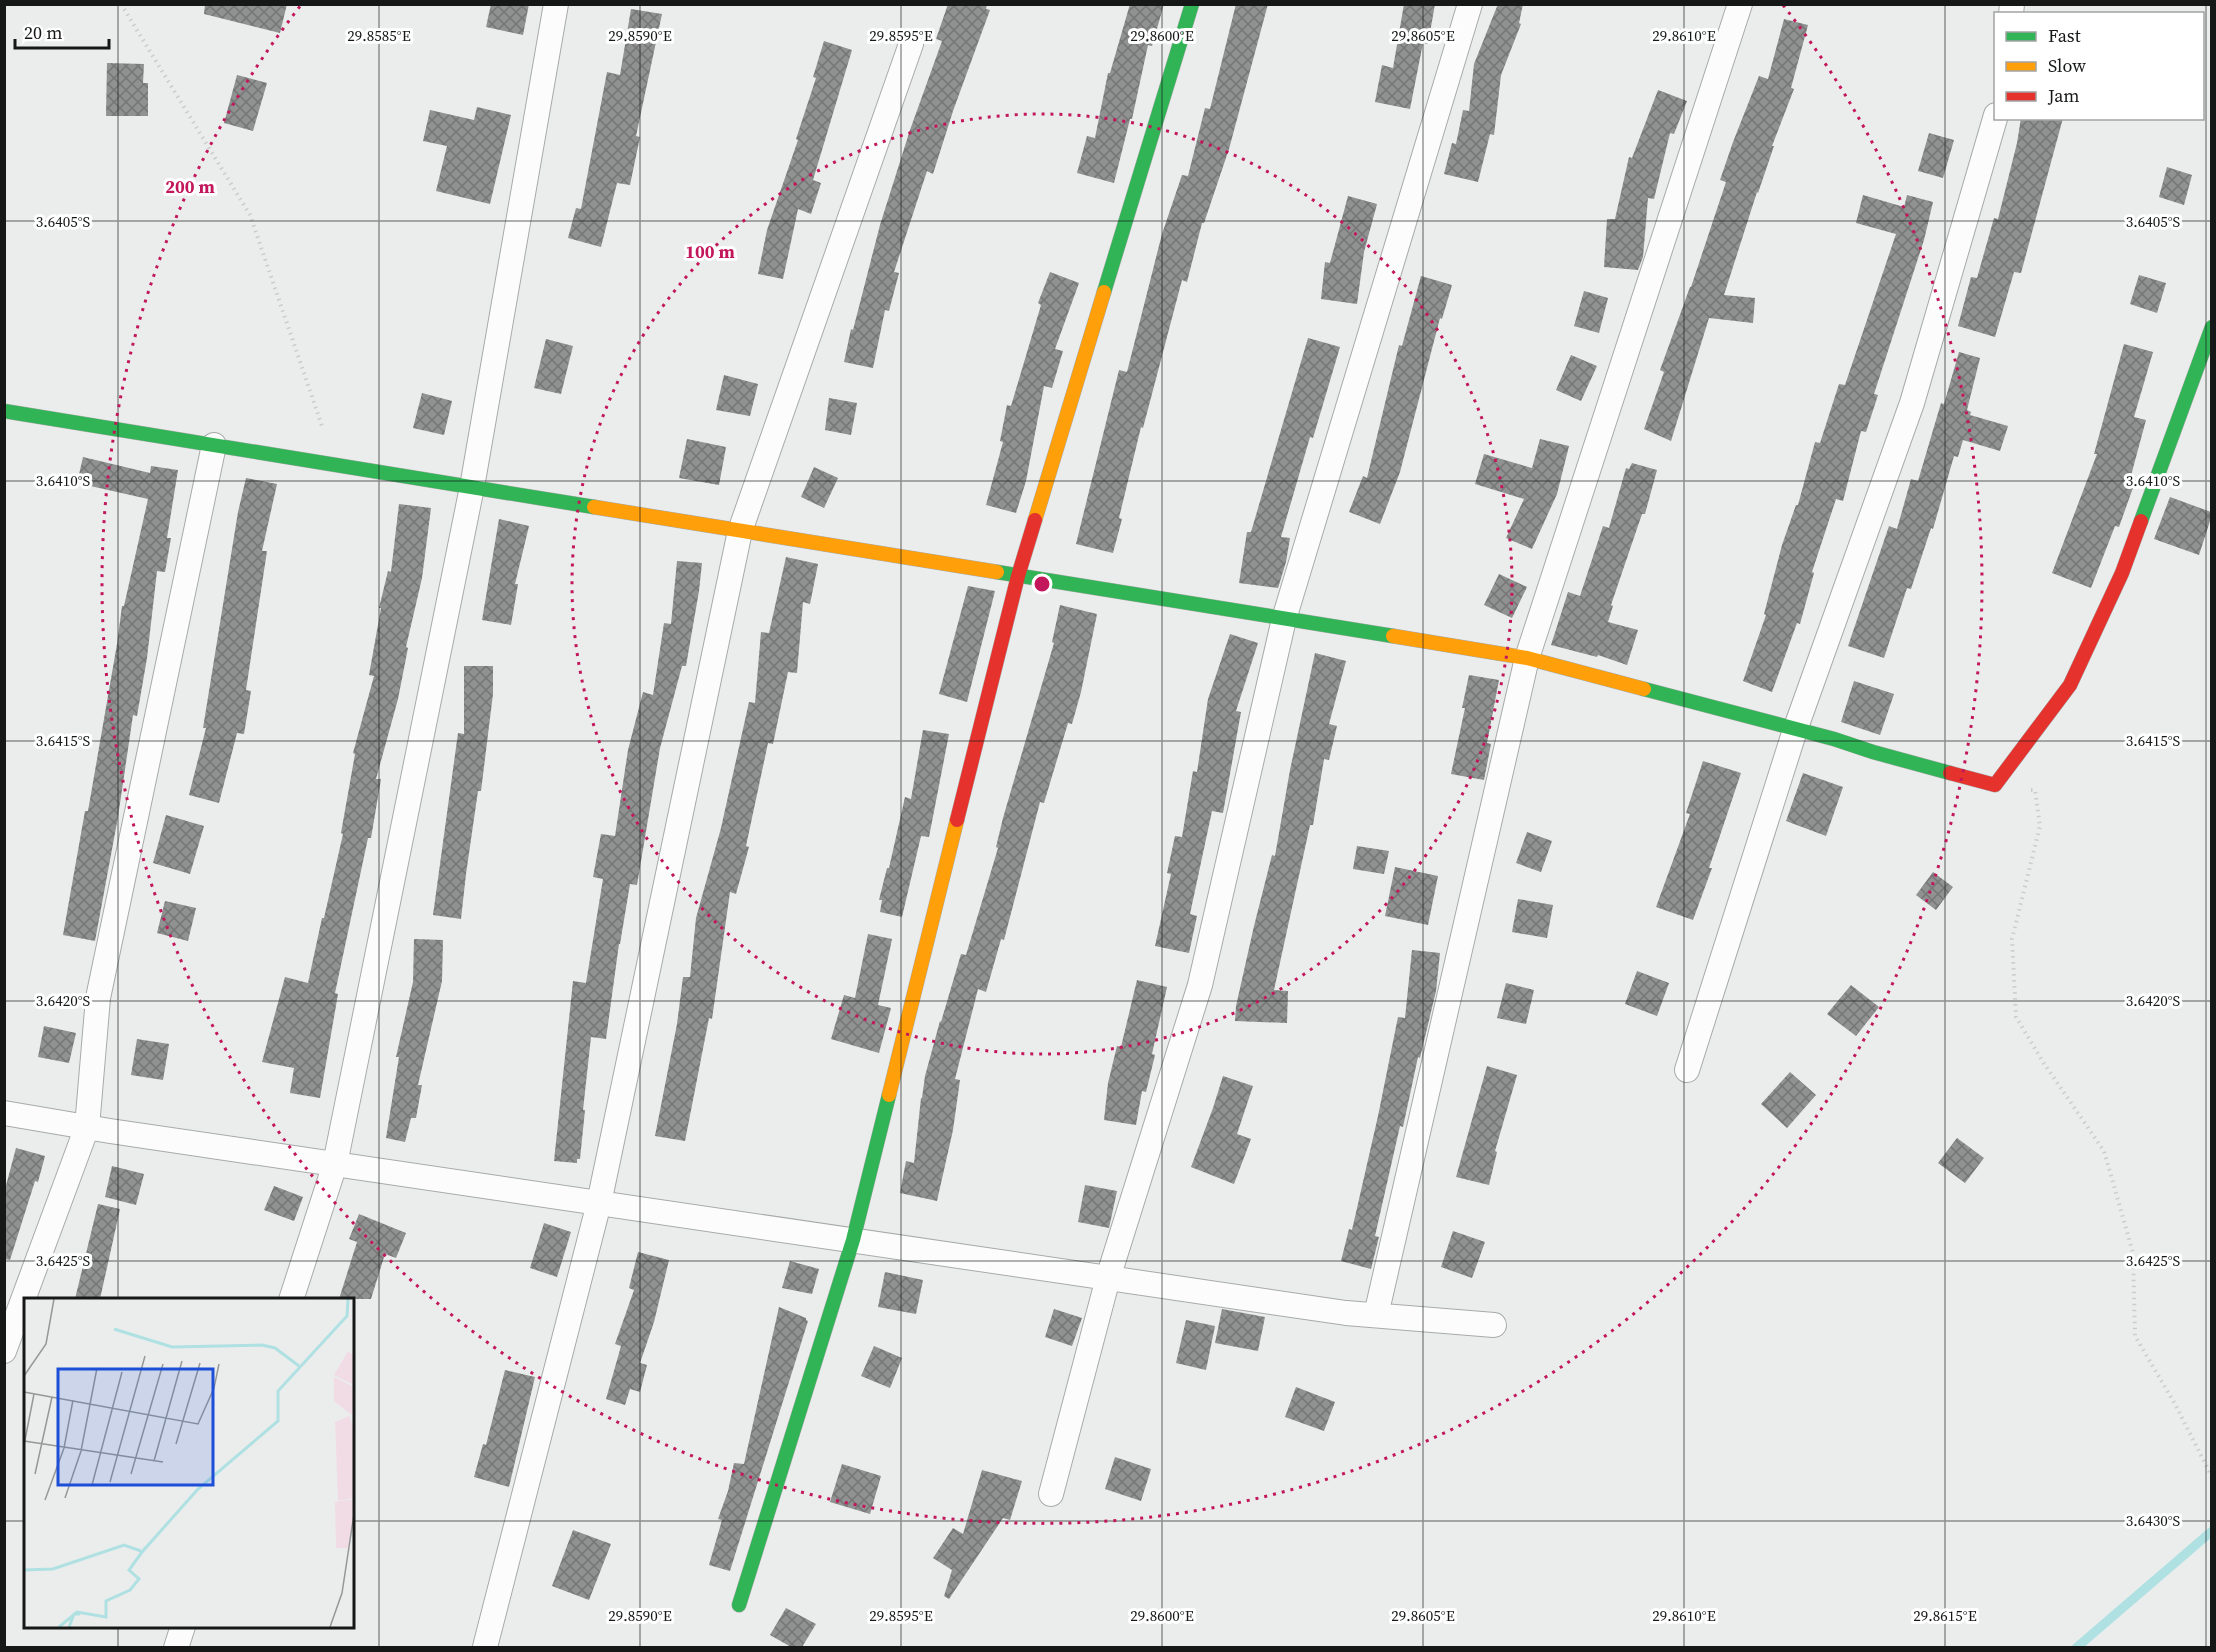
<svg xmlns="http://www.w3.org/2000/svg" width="2216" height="1652" font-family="'Source Serif 4',serif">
  <defs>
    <pattern id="building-cross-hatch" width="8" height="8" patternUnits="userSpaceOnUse" patternTransform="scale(1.5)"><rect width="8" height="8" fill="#909191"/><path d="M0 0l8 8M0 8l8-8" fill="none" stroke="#757575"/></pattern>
  </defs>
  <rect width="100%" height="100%" fill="#ebeded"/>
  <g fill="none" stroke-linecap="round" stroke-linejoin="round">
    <path stroke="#afe0e2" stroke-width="9" d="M2076,1648L2212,1531"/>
  </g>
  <path fill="url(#building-cross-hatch)" d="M205,4H287L280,33L204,14Z
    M491,4H529L523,35L486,27Z
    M948,4H987L986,9L990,10L953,111L933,174L927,171L894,272L899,273L889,311L885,310L873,368L844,362L851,329L853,330L880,225L910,130L942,41L936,39Z
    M1130,4H1164L1152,46L1148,45L1132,119H1130L1114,183L1077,173L1087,136L1095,138L1108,73H1110Z
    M1236,4H1268L1229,149L1204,223H1202L1187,282L1182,280L1143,428L1141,427L1119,518L1122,519L1113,553L1076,544L1119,370L1127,372L1162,234L1182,175L1188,176L1205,108L1210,109Z
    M1404,4H1435L1428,44L1423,43L1410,109L1375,102L1382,65L1393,68Z
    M1498,4H1523L1519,23L1521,24L1501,75L1494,135L1490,134L1478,182L1444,174L1452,143L1456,144L1463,110L1469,111L1474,64Z
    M631,9L662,14L636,136L640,137L630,185L617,183L601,247L568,238L576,208L581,209L607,72L620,75Z
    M1784,19L1808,25L1791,88L1794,89L1772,146H1774L1758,193L1757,192L1724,295L1755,298L1753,323L1709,318L1671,441L1644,429L1664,372L1660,370L1690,287H1691L1726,182L1720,180L1733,142L1759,76L1768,79Z
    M824,41L852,50L813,180L821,183L811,214L798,209L783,279L758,274L767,230L798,140L796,139L816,78L813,77Z
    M107,63L144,64L143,83H148V116H106Z
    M237,75L267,83L253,131L224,123Z
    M1658,90L1687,101L1674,134L1670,133L1654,199L1648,198L1643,257L1638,270L1604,267L1607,219H1615L1629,157L1632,158Z
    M477,107L511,115L490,204L436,191L447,146L423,141L430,110L474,120Z
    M2021,118H2063L2021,273L2014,272L1995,337L1958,326L1971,277L1977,278L1994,218L1998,219L2017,143Z
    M1929,133L1954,140L1943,178L1918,171Z
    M2167,167L2192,175L2184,205L2159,197Z
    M1863,195L1904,207L1907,195L1933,202L1924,240L1874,394L1878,395L1866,432L1861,431L1843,501L1836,499L1812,572L1814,573L1800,624L1797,623L1772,692L1743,681L1766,615L1764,614L1782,545L1796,505H1798L1815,442L1820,443L1839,384L1845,385L1896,234L1856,223Z
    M1348,196L1377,204L1364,252L1357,304L1321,299L1325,262L1330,263Z
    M1050,272L1079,283L1055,349L1063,351L1052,388L1044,386L1026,481L1016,513L986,505L1003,442L1000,441L1007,405L1011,406L1041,305L1038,303Z
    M2139,275L2166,283L2157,313L2130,304Z
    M1421,276L1452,285L1442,319L1440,318L1400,472L1380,524L1349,512L1363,476L1367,478L1399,345L1402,346Z
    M1584,291L1608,298L1599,333L1574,326Z
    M1308,338L1340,347L1313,438L1310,437L1281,537L1290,538L1286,562L1278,588L1239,583L1247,532H1251Z
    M546,339L573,346L561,394L534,388Z
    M2124,344L2153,352L2134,417L2146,420L2129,483L2134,485L2119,527L2115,526L2091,588L2052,573L2097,454H2094Z
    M1959,352L1980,358L1967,410L1971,412L1970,415L2008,426L2000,451L1963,440L1958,457L1954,456L1933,529L1931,528L1911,589L1907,588L1884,658L1848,646L1889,526L1897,529L1911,479L1918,481L1941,403L1944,404Z
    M1571,355L1597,366L1581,401L1556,390Z
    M724,375L758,384L750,416L716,410Z
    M422,393L452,401L444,435L413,428Z
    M829,398L857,403L851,435L825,430Z
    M687,439L726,447L719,485L679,478Z
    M1540,439L1569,446L1557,494L1532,549L1506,538L1524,499L1475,484L1484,454L1532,468Z
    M83,457L150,473L151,466L178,470L167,538H171L165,572L157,571L147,658L137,716L133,715L118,817L95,941L63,935L85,811H88L117,644L122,606H124L148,499L77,483Z
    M1632,463L1657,470L1645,514H1642L1611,605L1613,606L1608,622L1638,630L1627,665L1598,655L1597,657L1551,645L1568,592L1580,596L1603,526L1609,528L1626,468L1629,469Z
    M814,467L838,478L824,508L801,497Z
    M246,478L277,484L262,551H267L246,690L251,691L244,734L237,733L219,803L189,795L206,728H203L238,512Z
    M2170,497L2211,512V518L2199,555L2154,539Z
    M399,504L431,508L422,578L406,647L408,648L398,699L376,779H381L371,838H368L335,993L338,994L320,1098L290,1093L294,1068L262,1062L285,977L308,983L322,918H324L343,834L341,833L355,754L353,753L374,676L369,675L381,608H379L388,571L391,572Z
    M499,519L529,526L515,584H518L511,625L482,620Z
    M786,557L818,564L810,604L803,602L797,673L788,672L773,744L768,743L746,846L749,847L736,894L730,892L712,1019L709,1018L685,1141L655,1136L677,1024L683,977H690L696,918L721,828L749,702L755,703L761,632L769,633Z
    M677,561L702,563L699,591L686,666H682L660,748L637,885L630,884L620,944H619L606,1039L591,1037L583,1110H585L580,1159H577V1163L554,1161L573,981L586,983L603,879L593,877L601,834L615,836L628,750L643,692L653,695L664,623L671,624Z
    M1499,574L1527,587L1512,618L1484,605Z
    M968,586L995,591L967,702L939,694Z
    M1060,605L1097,614L1081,692L1072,724L1068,723L1044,803L1040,802L1004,940L1001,939L986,992L978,989L955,1079L960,1080L953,1130L937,1201L900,1193L906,1161L914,1163L921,1098H922L925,1076L940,1021L941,1022L961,954L966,955L998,848L996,847L1003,818L1054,643L1052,642Z
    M1230,634L1258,643L1236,711L1241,712L1223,813L1212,811L1190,914L1197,916L1189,953L1155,946L1171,874L1167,873L1175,836L1182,837L1193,771L1197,772L1208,699Z
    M1315,653L1346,661L1329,724L1337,726L1329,760L1324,759L1313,825H1310L1274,990L1288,991L1287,1023L1235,1021L1236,1006L1254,926L1272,855L1275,856L1290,770Z
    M464,666H493V694L481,791H478L466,874L461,919L433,915L458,733L464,734Z
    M1469,675L1499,680L1487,743L1491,744L1484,780L1451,774L1465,708H1462Z
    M1854,681L1894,694L1880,735L1841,722Z
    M923,730L949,734L929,837L921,836L902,917L880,912L882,900H879L887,868H889L905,797L911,799Z
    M1703,761L1741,773L1709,868H1712L1693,920L1656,907L1690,814L1686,813Z
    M1803,773L1843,787L1826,836L1786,821Z
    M166,815L204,826L190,874L153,863Z
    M1527,832L1552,841L1541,872L1516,863Z
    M1357,846L1389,851L1384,874L1353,869Z
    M1395,867L1438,876L1428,925L1385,916Z
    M1933,872L1953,887L1936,910L1916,895Z
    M1518,899L1553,905L1547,938L1512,932Z
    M165,901L196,908L188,941L157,933Z
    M868,934L892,939L878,1005L891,1008L879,1053L831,1039L844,995L855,998Z
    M414,939L443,940L442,981L418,1085H422L416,1118H411L405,1142L386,1138L399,1057H396L413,982Z
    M1412,950L1440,953L1436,991L1420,1058L1418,1057L1403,1127L1400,1126L1375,1236L1379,1237L1371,1269L1341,1261L1349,1229L1352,1230L1378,1116L1398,1017L1405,1018Z
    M1637,971L1669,983L1657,1016L1625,1004Z
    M1137,980L1167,987L1152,1054L1155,1055L1146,1092L1142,1091L1136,1125L1104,1120L1108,1083L1117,1046L1121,1047Z
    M1506,983L1534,990L1526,1024L1497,1018Z
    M1851,985L1879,1007L1856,1036L1827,1014Z
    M44,1026L76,1033L69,1063L38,1057Z
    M137,1039L169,1044L163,1080L131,1075Z
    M1487,1066L1517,1075L1495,1151L1497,1152L1489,1185L1456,1177Z
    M1790,1072L1816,1095L1787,1128L1761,1104Z
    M1223,1076L1253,1086L1237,1134L1251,1139L1234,1184L1191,1167L1213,1108Z
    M1957,1138L1984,1158L1965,1183L1938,1163Z
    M16,1148L45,1156L38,1182L35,1181L10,1260L4,1259V1193Z
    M112,1166L144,1174L136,1205L105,1197Z
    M1085,1185L1117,1191L1109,1228L1078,1222Z
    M274,1186L303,1197L294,1221L264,1210Z
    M98,1204L120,1209L100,1299H75Z
    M359,1214L406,1233L396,1258L385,1254L371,1299H339L357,1242L349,1239Z
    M544,1223L571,1232L557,1277L530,1268Z
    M1453,1231L1485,1242L1472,1278L1441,1267Z
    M638,1252L669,1260L654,1322L640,1363L647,1365L640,1392L630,1389L625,1405L606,1399L621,1346L615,1344L634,1290L629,1288Z
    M790,1261L819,1269L812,1294L782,1288Z
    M885,1272L923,1280L916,1314L878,1307Z
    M779,1307L806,1318V1320L808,1321L730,1571L709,1565L722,1520L718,1519L728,1491L734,1463L744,1464Z
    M1054,1309L1082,1318L1072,1346L1045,1337Z
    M1222,1309L1265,1317L1258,1351L1215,1343Z
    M1186,1320L1215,1326L1206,1370L1176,1363Z
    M874,1346L902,1358L890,1388L861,1376Z
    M505,1370L535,1377L509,1487L474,1477L483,1444L486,1445Z
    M1296,1387L1335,1402L1324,1431L1285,1417Z
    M1115,1457L1151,1469L1141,1501L1105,1489Z
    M842,1464L881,1476L870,1514L830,1502Z
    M982,1470L1022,1481L1010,1520L1003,1518L949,1599L944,1596L952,1570L933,1558L953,1528L963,1534Z
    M573,1530L611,1544L589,1600L552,1586Z
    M786,1608L816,1624L802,1647H791L770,1635Z"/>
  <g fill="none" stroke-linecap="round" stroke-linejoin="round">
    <g stroke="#a8aaaa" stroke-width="26">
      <path id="street" d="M2011,14L2012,4
        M1687,1070L1795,730L1912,403L1996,115
        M4,1113L110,1131L1346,1313L1494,1325
        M291,1300L335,1164L472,487L556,4
        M1376,1315L1527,658L1740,4
        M4,1351L87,1127L98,998L214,445
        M1051,1494L1108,1278L1200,985L1284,619L1470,4
        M485,1647L599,1203L740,531L911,44
        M176,1648L183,1626"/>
    </g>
    <g stroke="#a8aaaa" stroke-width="15">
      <path id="fast" d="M1104,292L1192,4
        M4,411L594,507
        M2141,521L2212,327
        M997,572L1393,636
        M1644,689L1834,739L1873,752L1950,773
        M739,1605L853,1240L889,1095"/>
    </g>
    <g stroke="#a8aaaa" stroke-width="15">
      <path id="slow" d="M594,507L997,572
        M1035,520L1104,292
        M1393,636L1527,658L1644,689
        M889,1095L957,820"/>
    </g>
    <g stroke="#a8aaaa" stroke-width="15">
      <path id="jam" d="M1950,773L1995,785L2070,685L2122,573L2141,521
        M957,820L1018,576L1035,520"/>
    </g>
    <path stroke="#cbcccc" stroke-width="4" stroke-dasharray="1.5 4.5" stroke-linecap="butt" d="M121,4L250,215L323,429
      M2031,790H2035L2040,826L2012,939L2016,1017L2043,1062L2104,1151L2133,1253L2135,1336L2175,1404L2212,1477"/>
    <use href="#street" stroke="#fcfcfc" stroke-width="24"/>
    <use href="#fast" stroke="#30b455" stroke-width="14"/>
    <use href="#slow" stroke="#ff9f0a" stroke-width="14"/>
    <use href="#jam" stroke="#e5322d" stroke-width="14"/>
  </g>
  <path fill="none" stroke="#161818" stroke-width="1.5" stroke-opacity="0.45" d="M118,4V1300M379,4V1648M640,4V1648M901,4V1648M1162,4V1648M1423,4V1648M1684,4V1648M1945,4V1648M2206,4V1648M4,221H2212M4,481H2212M4,741H2212M4,1001H2212M4,1261H2212M4,1521H26M352,1521H2212M118,1626V1648"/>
  <g fill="none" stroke="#c2185b" stroke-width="3" stroke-dasharray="3 6">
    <circle cx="1042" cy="584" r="470"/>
    <path d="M1783 5A940 940 0 1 1 301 5"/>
  </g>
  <g transform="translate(24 1298)">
    <rect width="330" height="330" fill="#ebeded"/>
    <path d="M324,53L330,58V87L310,77ZM310,79L330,89V114L326,116L310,103ZM325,118L330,130V200L314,203L311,124ZM324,202H330L328,234L324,250H312L311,204Z" fill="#f1dce6"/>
    <path fill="none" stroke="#afe0e2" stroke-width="3" d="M90,31L148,49L238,47L251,50L275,68M0,272L29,271L100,247L117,253M35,329L53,314L82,319V303L106,292L115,281L105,272L118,254L174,191L254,123V93L323,18L324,1M45,329L50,316H56"/>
    <path fill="none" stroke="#969898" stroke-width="1.5" d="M0,78L22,46L30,1M0,94L174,126L190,90L195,66M0,143L139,164M152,146L176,65M0,147L10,96M130,163L158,63M11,176L28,99M107,176L139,66M86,184L121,58M68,187L98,74M41,200L57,153L73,70M21,202L40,150L49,102M306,329L318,295L330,216"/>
    <path fill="#1d4ed8" fill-opacity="0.15" stroke="#1d4ed8" stroke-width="3" d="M34,71H189V187H34Z"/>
    <rect width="330" height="330" fill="none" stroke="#161818" stroke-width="3"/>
  </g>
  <g font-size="15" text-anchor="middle" fill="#161818" stroke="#fff" stroke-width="6" stroke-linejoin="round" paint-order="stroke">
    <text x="379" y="41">29.8585°E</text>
    <text x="640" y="41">29.8590°E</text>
    <text x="901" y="41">29.8595°E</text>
    <text x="1162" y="41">29.8600°E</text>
    <text x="1423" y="41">29.8605°E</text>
    <text x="1684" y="41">29.8610°E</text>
    <text x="63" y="227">3.6405°S</text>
    <text x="2153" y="227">3.6405°S</text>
    <text x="63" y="486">3.6410°S</text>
    <text x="2153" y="486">3.6410°S</text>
    <text x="63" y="746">3.6415°S</text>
    <text x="2153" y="746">3.6415°S</text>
    <text x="63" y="1006">3.6420°S</text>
    <text x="2153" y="1006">3.6420°S</text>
    <text x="63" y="1266">3.6425°S</text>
    <text x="2153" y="1266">3.6425°S</text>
    <text x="2153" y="1526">3.6430°S</text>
    <text x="640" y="1621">29.8590°E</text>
    <text x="901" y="1621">29.8595°E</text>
    <text x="1162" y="1621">29.8600°E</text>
    <text x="1423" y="1621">29.8605°E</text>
    <text x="1684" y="1621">29.8610°E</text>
    <text x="1945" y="1621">29.8615°E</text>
  </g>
  <circle cx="1042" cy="584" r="9" fill="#c2185b" stroke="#fff" stroke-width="3"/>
  <g font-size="18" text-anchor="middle" font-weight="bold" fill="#c2185b" stroke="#fff" stroke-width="6" stroke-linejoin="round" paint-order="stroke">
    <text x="190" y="193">200 m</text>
    <text x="710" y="258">100 m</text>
  </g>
  <rect width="2216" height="1652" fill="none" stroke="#161818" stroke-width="12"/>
  <rect x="1994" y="12" width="210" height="108" fill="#ffffff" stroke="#a2a3a3" stroke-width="1.5"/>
  <rect x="2006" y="32" width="30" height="9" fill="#30b455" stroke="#a2a3a3" stroke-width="1.5"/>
  <text x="2048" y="42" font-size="18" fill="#161818">Fast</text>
  <rect x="2006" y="62" width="30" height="9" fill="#ff9f0a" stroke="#a2a3a3" stroke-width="1.5"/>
  <text x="2048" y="72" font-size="18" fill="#161818">Slow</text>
  <rect x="2006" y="92" width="30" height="9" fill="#e5322d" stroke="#a2a3a3" stroke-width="1.5"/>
  <text x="2048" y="102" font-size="18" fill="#161818">Jam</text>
  <path d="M15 39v9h94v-9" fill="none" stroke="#161818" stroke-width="3"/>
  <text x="24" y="39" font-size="18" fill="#161818" stroke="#ffffff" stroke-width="4.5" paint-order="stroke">20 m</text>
</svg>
